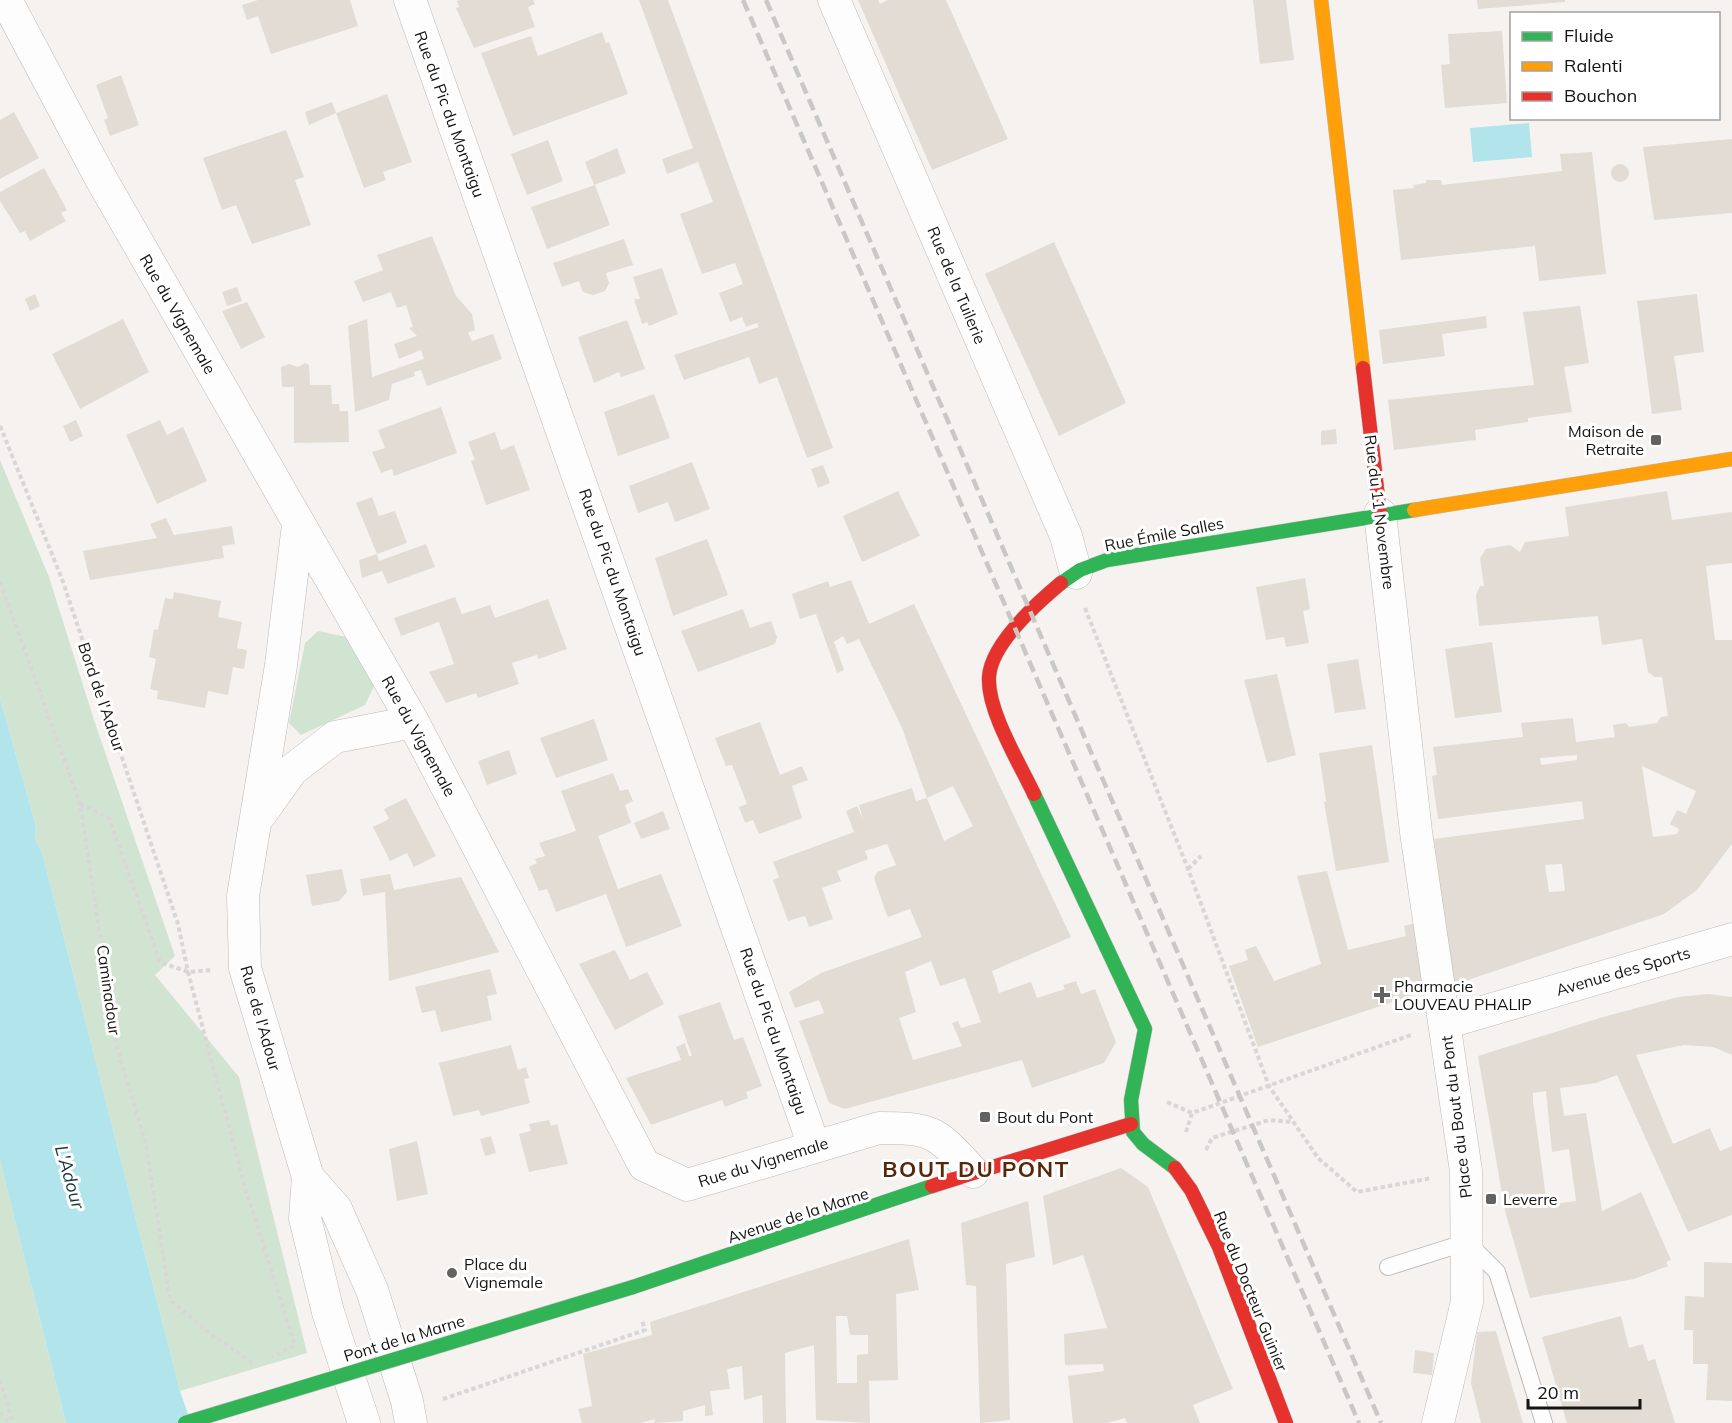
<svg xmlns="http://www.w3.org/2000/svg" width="1732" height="1423" font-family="Mulish,sans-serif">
  <rect width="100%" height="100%" fill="#f5f2f0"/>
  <path fill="#d1e4d2" d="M0,460L49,577L94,720L175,956L155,975L239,1077L307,1353L180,1391L42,852L35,840L36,826L0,698Z
    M318,631L346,637L374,686L365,705L301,735L289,723L305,643Z
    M0,1160L66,1423H0Z"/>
  <path fill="#b2e5eb" d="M1529,123L1532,157L1473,162L1470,128Z
    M0,698L36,826L35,840L42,852L180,1391L191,1423H66L0,1160Z"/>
  <path fill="#e3dcd4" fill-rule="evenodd" d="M258,0H350L358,26L271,54L258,16L247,20L242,5Z
    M460,0H533L535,4L528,7L535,27L474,48L456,8L459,7L457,1Z
    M639,0H668L833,448L807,458L777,377L759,384L749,357L684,380L674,355L759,327L757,323L746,327L742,317L730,322L719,293L743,284L735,263L702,274L680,214L713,202L698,162L667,174L662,159L693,148Z
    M858,0H878L880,4L888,0H946L1008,139L932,170Z
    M1253,0H1286L1294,60L1260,64Z
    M1477,0H1565V2L1478,9Z
    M1502,31L1507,103L1445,108L1441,65L1450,64L1448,34Z
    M602,32L606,43L609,42L628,94L513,136L481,53L531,36L538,56Z
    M121,75L139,125L110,136L104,120L108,118L96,85Z
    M387,94L412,162L383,172L386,180L364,188L336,113L309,125L305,112L332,102L336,113Z
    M14,112L39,158L0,179V120Z
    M286,130L304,177L295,180L311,225L252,244L236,205L222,210L203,158Z
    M1732,139V213L1654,220L1643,147Z
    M548,140L563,181L527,195L511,154Z
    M617,148L626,173L594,185L585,162Z
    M1592,152L1606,274L1539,281L1535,246L1401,260L1393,190L1414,188L1413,185L1426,183V180H1441L1442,185L1562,171L1560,154Z
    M1611 173a9 9 0 1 1 18 0a9 9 0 1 1-18 0Z
    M44,168L67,210L61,213L66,221L30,241L25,231L20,233L0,201V192Z
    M595,185L610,225L547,249L531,207Z
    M432,236L456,296L472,314L475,330L468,333L472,341L493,334L502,359L427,386L421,370L414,372L415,376L392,384L389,400L355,412L348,326L367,319L372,377L424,359L421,350L399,359L394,344L417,336L409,328L413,327L406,305L397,308L391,292L363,302L354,281L383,270L377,255Z
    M624,239L633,265L606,273L609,283L605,291L593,295L583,292L579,281L562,287L553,263Z
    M1054,242L1126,403L1059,436L985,274Z
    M662,268L678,314L649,326L647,322L642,324L634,299H640L633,277Z
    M237,287L242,301L227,306L222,292Z
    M35,294L40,306L30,311L25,299Z
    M1697,294L1704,352L1674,356L1682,410L1652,414L1637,301Z
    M247,302L265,337L241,349L222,311Z
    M1580,306L1589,363L1564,367L1572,412L1528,418V422L1475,430L1476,440L1394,450L1388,400L1534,385L1523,312Z
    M1486,316L1487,328L1442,334L1445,356L1383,364L1379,330Z
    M123,319L149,372L80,409L52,354Z
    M627,320L645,369L621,377L619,372L594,383L578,337Z
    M305,363L309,365L310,385H331L332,404H339L340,411H348L349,442L294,443V387H282L281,367L289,364L298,367Z
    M654,394L670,438L618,456L604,412Z
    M441,407L457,453L394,476L392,469L381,473L372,452L385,448L378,430Z
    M76,420L83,436L70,442L63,426Z
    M160,420L167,435L183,427L207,481L157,504L126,435Z
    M1336,429L1337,444L1321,445V431Z
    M495,432L501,450L514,445L530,490L486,505L471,461L475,460L468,442Z
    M692,462L710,509L675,522L668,502L638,513L629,486Z
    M823,465L830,483L818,488L811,469Z
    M898,491L920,536L862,562L843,516Z
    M1667,491L1672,520L1732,512V563L1706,566L1715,640H1732V844L1697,890L1664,914L1453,985L1434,839L1584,819L1582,801L1438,819L1432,776L1437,775L1433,747L1523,737L1521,723L1573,718L1576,742L1615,737L1613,725L1626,723L1629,727L1657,723L1661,717L1668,716L1662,677H1655L1648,672L1642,639L1602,645L1598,616L1479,626L1476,595L1480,586H1484L1480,558L1486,549L1510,545L1520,552L1525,542L1569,536L1565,507ZM1577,755V760L1541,765L1540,758ZM1642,766L1696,791L1686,814L1677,810L1670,824L1679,829L1677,834L1653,837ZM1562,864L1565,891L1549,892L1545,865Z
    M372,497L379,516L395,511L407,543L377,554L356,503Z
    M166,518L174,535L232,526L235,544L222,546L224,558L90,580L83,551L157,538L150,524Z
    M707,539L728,595L673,616L655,558Z
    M426,544L435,567L388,584L382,571L362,578L359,560L377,554L379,561Z
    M1305,578L1310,609L1303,611L1309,643L1286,647L1284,637L1266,640L1256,587Z
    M851,580L869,624L914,604L1071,937L992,971L999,993L1031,982L1037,998L1065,989L1063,985L1076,981L1081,994L1095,989L1116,1042L1104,1063L1032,1088L1022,1060L845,1109L829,1103L799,1021L824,1013L819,1000L795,1008L789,992L821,973L922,937L910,909L888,917L886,913L874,878L877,872L896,865L887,844L865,851L868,859L837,871L841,881L822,888L833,919L809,927L805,916L788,921L773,880L779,877L773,862L854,832L846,811L857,806L863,819L859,805L912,788L916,801L927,798L944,841L973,826L953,786L927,798L902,728L859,639L847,644L843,636L834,642L844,670L837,673L816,614L800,619L792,594L828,581L830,587ZM931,961L940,986L965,978L981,1022L961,1028L958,1021L952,1023L962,1046L913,1060L899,1018L916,1012L905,972Z
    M174,592L221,601L218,617L242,622L237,648L247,650L244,669L233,667L228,695L208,691L205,708L157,699L158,691L150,689L156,659L149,657L154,629L158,630L165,598L173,599Z
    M455,597L462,614L490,605L495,618L548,599L567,649L538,659L537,655L512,663L519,684L478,698L476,693L446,703L429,672L454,664L439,622L401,636L394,618Z
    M743,609L750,628L771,621L777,637L775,644L698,672L681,631Z
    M1492,642L1502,712L1455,718L1445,649Z
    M1358,659L1366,709L1335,713L1327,664Z
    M1277,674L1296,755L1267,763L1244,680Z
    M594,719L608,760L556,778L540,738Z
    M760,722L780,775L802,766L808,780L792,786L802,818L759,834L753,820L745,823L739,807L747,804L732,765L726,766L715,738Z
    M1372,745L1389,862L1336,871L1324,802L1326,801L1319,753Z
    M509,750L517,774L487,785L478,761Z
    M613,773L620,791L628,789L633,801L625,805L631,823L598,836L618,889L661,874L682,926L626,947L606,894L556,912L547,889L539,891L529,867L537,863L535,859L545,856L539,843L576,831L561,791Z
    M406,798L436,856L414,867L407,853L390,861L373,827L389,819L384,809Z
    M663,811L670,829L641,839L634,823Z
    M342,869L347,892L339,901L312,906L306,875Z
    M1327,871L1348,950L1406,936L1404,926L1415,923L1425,991L1258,1047L1229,966L1248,960L1245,950L1256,946L1274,981L1321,964L1297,876Z
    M390,874L394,890L461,877L499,952L389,981L385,892L363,896L360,879Z
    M615,950L630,980L647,972L664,1004L615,1030L579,964Z
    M490,969L497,994L487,996L492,1020L441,1032L435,1010L422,1013L415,987Z
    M1708,994L1732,997V1055L1713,1047L1684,1045L1636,1055L1673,1144L1710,1128L1720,1151L1732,1146V1215L1688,1232L1617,1075L1596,1083L1560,1088L1564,1116L1586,1113L1602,1211L1641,1192L1671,1260L1666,1262L1668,1266L1634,1279L1530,1298L1505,1211L1478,1056L1603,1017L1678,997ZM1546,1091L1552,1152L1569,1149L1576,1201L1547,1205L1533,1101V1093Z
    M720,1002L734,1040L743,1037L762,1086L746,1092L748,1098L725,1107L722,1100L651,1125L626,1078L681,1060L676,1047L685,1043L689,1056H692L678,1016Z
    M511,1045L518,1070L526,1067L529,1078L524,1079L530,1103L481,1116L479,1110L453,1116L439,1063Z
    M549,1120L551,1126L557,1124L568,1164L529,1172L519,1134L531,1131L529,1124Z
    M491,1136L496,1153L485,1156L480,1139Z
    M417,1141L428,1194L397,1201L389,1149Z
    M1121,1168L1148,1187L1233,1389L1193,1405L1200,1423H1127L1125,1418L1107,1423H1073L1068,1376L1104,1371L1103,1364L1065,1365L1064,1334L1107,1328L1083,1255L1053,1265L1043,1196Z
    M1028,1201L1035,1257L1006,1264L1010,1420L980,1423L976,1286L966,1285L961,1223Z
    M909,1239L919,1290L896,1294L898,1380L869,1381L870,1423L816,1420L814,1345L785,1353L786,1423H763L762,1395L744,1400L742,1366L727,1369L730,1389L710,1391L713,1415L705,1416V1405L683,1411V1421L654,1423L655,1419L641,1423H582L578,1409L592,1406L583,1354L652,1335L650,1322ZM836,1316H847L850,1335H868V1354L857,1355V1383H837Z
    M1704,1262L1732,1263V1401L1706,1400L1708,1364H1693V1330H1684L1685,1296L1704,1297Z
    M1621,1316L1629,1348L1643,1344L1648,1361L1655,1359L1675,1423H1567L1542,1337Z
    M1496,1331L1514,1393L1523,1423H1481L1471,1383L1477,1332Z
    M1415,1350L1434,1353L1432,1375L1413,1373Z"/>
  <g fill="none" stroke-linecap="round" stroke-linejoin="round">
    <g stroke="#bdbab9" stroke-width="18">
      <path id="lane" d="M1388,1267L1467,1242L1497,1272L1544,1423"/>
    </g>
    <g stroke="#bdbab9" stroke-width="33">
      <path id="street" d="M6,0L100,177L413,722L644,1165L687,1185L879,1128C935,1128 936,1132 973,1172
        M410,0L814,1146
        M834,0L1066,536L1076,573
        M1380,514L1416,832L1466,1171L1467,1302L1438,1423
        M298,525L281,665L243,896L245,968L308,1177L305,1218L328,1312L364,1423
        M260,815L292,770L335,737L413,722
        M1445,1023L1732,939
        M308,1177L336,1209L372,1290L407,1401L411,1423"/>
    </g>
    <g stroke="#bdbab9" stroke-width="15">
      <path id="fast" d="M1061,583L1080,570L1107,560L1414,510
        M1034,794L1145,1029L1131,1100L1133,1132L1143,1144L1175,1168
        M633,1287L932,1186"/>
    </g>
    <g stroke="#bdbab9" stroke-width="15">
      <path id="slow" d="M1321,0L1363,368
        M1414,510L1732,459"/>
    </g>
    <g stroke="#bdbab9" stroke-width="15">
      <path id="jam" d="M1363,368L1380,514
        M1034,794C1020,764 987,711 989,677C991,644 1037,603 1061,583
        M1175,1168L1191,1190L1219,1247L1286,1423
        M932,1186L1131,1124"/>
    </g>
    <path stroke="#d8d7d6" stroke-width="4" stroke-dasharray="4.5 3" stroke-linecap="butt" d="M0,426L62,579L178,924L188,972L245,1187L295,1345L272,1357
      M0,582L80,803L117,1047L146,1145L170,1300L212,1335L255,1365
      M1085,608L1188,869L1269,1086L1318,1158L1357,1192L1432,1178
      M80,804L109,818L160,962L188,972L212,970
      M1188,869L1201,856
      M1167,1102L1192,1113L1411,1035
      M1186,1132L1192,1113
      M1206,1150L1212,1138L1269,1120L1293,1122
      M0,1380L13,1423
      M443,1399L645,1330L642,1320
      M0,1413L9,1423"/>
    <use href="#lane" stroke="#fefdfd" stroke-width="16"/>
    <use href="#street" stroke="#fefdfd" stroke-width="32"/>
    <use href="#fast" stroke="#30b455" stroke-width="14"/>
    <use href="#slow" stroke="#ff9f0a" stroke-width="14"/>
    <use href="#jam" stroke="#e5322d" stroke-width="14"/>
    <path stroke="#c8c8c7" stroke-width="4.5" stroke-dasharray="12 6" stroke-linecap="butt" d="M743,0L1359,1423
      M766,0L1381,1423"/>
    <g stroke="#bdbab9" stroke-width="15" stroke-linecap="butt">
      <path id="fast-bridge" d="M185,1423L633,1287"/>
    </g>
    <use href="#fast-bridge" stroke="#30b455" stroke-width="14"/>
  </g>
  <g fill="#646260" stroke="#fff" stroke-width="2">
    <rect x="1650" y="434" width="12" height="12" rx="3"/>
    <path d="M1379 986h6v6h6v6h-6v6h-6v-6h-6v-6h6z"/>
    <rect x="979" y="1111" width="12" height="12" rx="3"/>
    <rect x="1485" y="1193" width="12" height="12" rx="3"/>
    <circle cx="452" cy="1273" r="6"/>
  </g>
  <g text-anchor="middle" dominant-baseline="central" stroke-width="6" stroke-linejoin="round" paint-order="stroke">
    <g font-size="16" fill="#161412" stroke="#fff">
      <text transform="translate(450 114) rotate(70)">Rue du Pic du Montaigu</text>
      <text transform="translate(957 285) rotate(67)">Rue de la Tuilerie</text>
      <text transform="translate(178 314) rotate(60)">Rue du Vignemale</text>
      <text transform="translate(1380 512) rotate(83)">Rue du 11 Novembre</text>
      <text transform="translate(1164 534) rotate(-11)">Rue Émile Salles</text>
      <text transform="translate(613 572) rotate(71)">Rue du Pic du Montaigu</text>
      <text transform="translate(102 697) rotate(71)">Bord de l'Adour</text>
      <text transform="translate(419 736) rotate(61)">Rue du Vignemale</text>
      <text transform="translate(1623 971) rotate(-16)">Avenue des Sports</text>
      <text transform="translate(109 990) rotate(82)">Caminadour</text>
      <text transform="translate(261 1018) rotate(74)">Rue de l'Adour</text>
      <text transform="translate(774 1031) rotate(71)">Rue du Pic du Montaigu</text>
      <text transform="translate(1456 1117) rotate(-97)">Place du Bout du Pont</text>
      <text transform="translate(763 1162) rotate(-17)">Rue du Vignemale</text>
      <text transform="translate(798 1215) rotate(-18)">Avenue de la Marne</text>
      <text transform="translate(1251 1291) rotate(68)">Rue du Docteur Guinier</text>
      <text transform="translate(404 1338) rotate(-17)">Pont de la Marne</text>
    </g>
    <g font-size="16" fill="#161412" stroke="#fff" text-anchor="start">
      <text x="1644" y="431" text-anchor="end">Maison de<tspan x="1644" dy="18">Retraite</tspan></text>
      <text x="1394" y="986">Pharmacie<tspan x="1394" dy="18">LOUVEAU PHALIP</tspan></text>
      <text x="997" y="1117">Bout du Pont</text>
      <text x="1503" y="1199">Leverre</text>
      <text x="464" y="1264">Place du<tspan x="464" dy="18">Vignemale</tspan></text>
    </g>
    <g font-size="18" font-style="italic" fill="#12363b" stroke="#fff">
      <text transform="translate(70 1177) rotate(74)">L'Adour</text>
    </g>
    <g font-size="22" font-weight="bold" letter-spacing="1.5" fill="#562808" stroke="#fff">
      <text x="976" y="1169">BOUT DU PONT</text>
    </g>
  </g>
  <rect x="1510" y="12" width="210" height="108" fill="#ffffff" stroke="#a2a1a0" stroke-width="1.5"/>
  <rect x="1522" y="32" width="30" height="9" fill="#30b455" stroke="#a2a1a0" stroke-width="1.5"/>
  <text x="1564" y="42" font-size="18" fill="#161412">Fluide</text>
  <rect x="1522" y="62" width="30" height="9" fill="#ff9f0a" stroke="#a2a1a0" stroke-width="1.5"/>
  <text x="1564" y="72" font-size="18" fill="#161412">Ralenti</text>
  <rect x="1522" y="92" width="30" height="9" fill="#e5322d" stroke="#a2a1a0" stroke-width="1.5"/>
  <text x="1564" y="102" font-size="18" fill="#161412">Bouchon</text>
  <path d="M1528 1399v9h112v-9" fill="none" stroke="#161412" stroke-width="3"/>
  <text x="1537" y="1399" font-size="18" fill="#161412" stroke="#ffffff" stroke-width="4.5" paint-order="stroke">20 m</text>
</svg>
